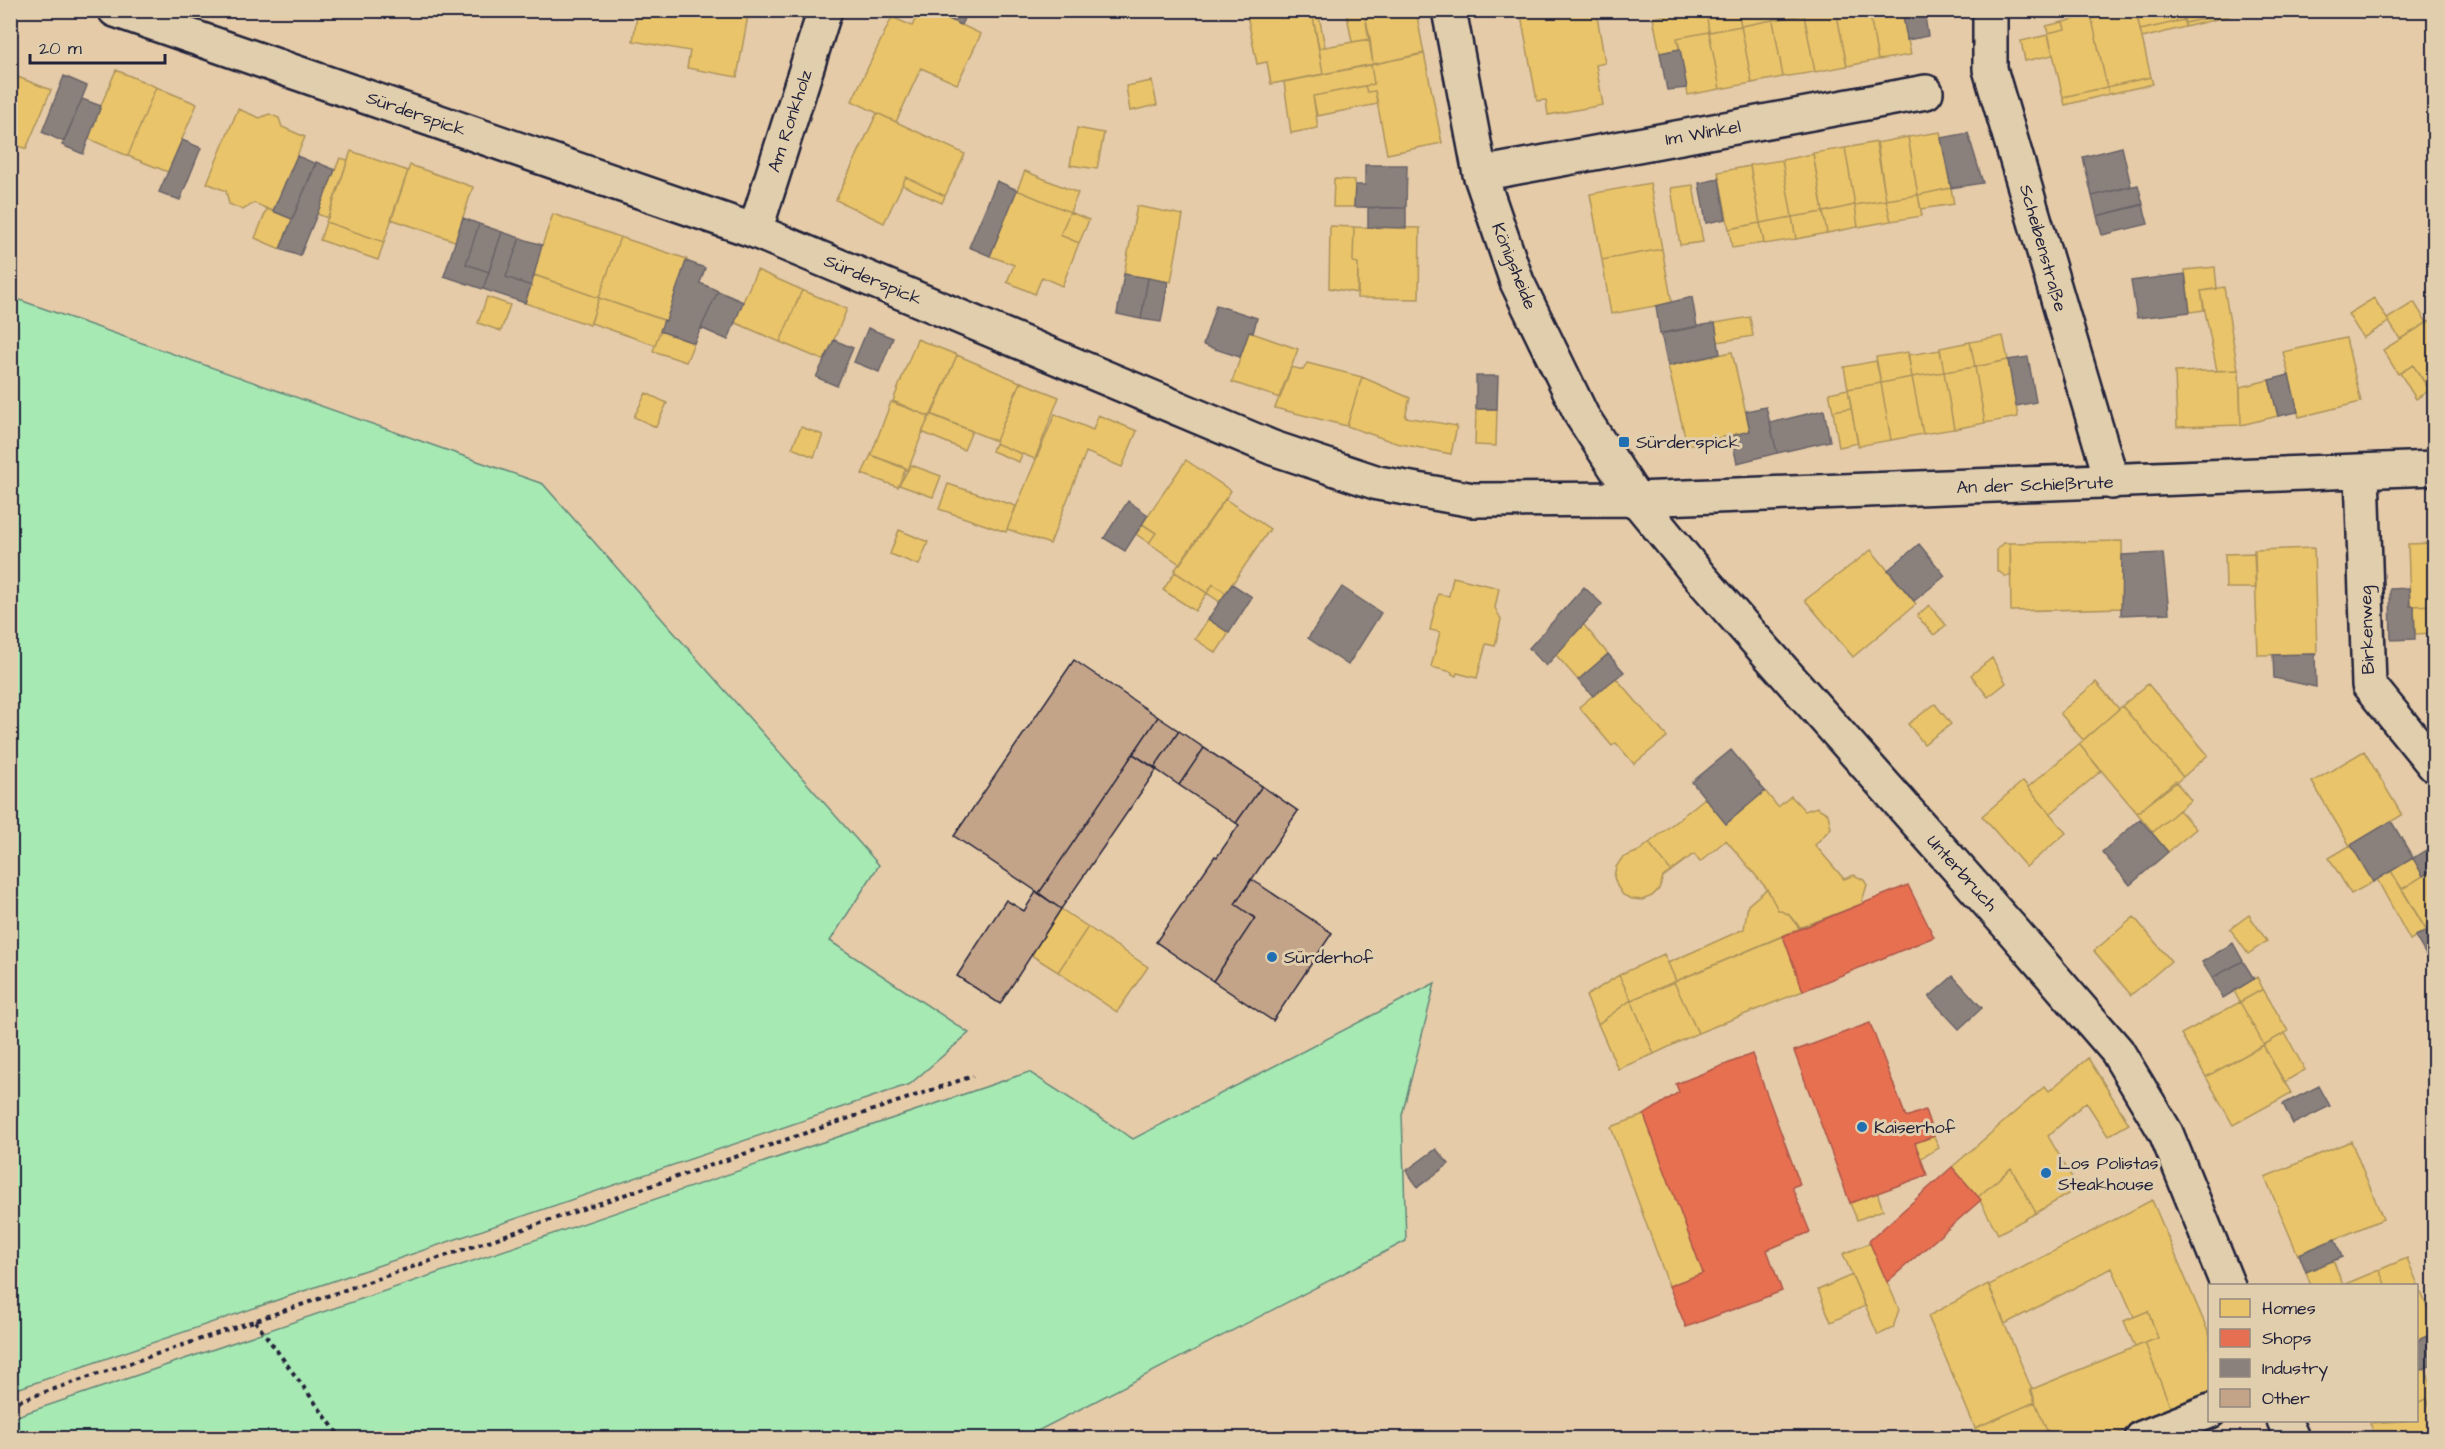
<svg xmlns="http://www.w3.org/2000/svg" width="2445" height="1449" font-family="'Architects Daughter',sans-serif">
  <rect width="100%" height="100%" fill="#e5cba8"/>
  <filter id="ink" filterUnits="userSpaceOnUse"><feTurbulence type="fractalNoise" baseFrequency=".0167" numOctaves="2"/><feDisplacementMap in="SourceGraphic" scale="12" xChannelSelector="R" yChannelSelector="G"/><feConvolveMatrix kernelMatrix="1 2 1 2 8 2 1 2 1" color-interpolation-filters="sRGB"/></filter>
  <g filter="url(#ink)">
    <path fill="#a7e9b3" stroke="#648677" stroke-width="1.5" d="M11,297L543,484L879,865L830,941L969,1033L910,1084L11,1391Z
      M1435,983L1402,1115L1406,1241L1024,1438H11V1418L1029,1072L1133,1139Z"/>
    <path fill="#e9c46a" stroke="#ad935c" stroke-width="1.5" d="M638,10H749L737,77L687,68L690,51L633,41Z
      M920,10H930L981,34L957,84L921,68L896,122L852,101L892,17L912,26Z
      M1246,10H1318L1319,16L1313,17L1323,74L1271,84L1267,62L1257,64Z
      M1346,10H1364L1370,39L1352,42Z
      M1364,10H1416L1424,54L1373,64Z
      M1520,10H1596L1605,63L1596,65L1603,105L1548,115L1546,100L1537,101Z
      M1693,10H1706L1709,32L1677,38L1680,49L1660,53L1653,18Z
      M1706,10H1738L1741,26L1709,32Z
      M1738,10H1771L1773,20L1741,26Z
      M1771,10H1804V15L1773,20Z
      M1828,10H1836L1847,66L1815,72L1804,15Z
      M1836,10H1869L1878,60L1847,66Z
      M1869,10H1902L1911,55L1878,60Z
      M2110,10H2119L2120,16L2136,12L2151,77L2107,87L2091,15Z
      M2136,10H2182L2184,20L2140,30Z
      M2182,10H2228L2229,13L2185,23Z
      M2229,13V16L2185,27V23Z
      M1804,15L1815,72L1783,77L1773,20Z
      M2091,15L2107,87L2063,97L2048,33L2065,29L2063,22Z
      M1319,16L1325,47L1319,48L1313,17Z
      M1773,20L1783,77L1752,83L1741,26Z
      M2184,20L2185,27L2142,38L2140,30Z
      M2063,22L2065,29L2048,33L2046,26Z
      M1741,26L1752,83L1720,89L1709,32Z
      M1709,32L1720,89L1688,95L1677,38Z
      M2048,35L2053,55L2025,61L2021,41Z
      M1370,39L1373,64L1323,74L1319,48Z
      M1424,53L1442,143L1387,154L1375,91L1367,92L1365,86L1374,84L1371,65Z
      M1371,65L1374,84L1313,96L1318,128L1291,133L1284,82Z
      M116,70L156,87L128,156L87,138Z
      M10,74L51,90L26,149L10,142Z
      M2151,77L2153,84L2109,94L2107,87Z
      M1152,81L1157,105L1130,111L1126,86Z
      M1365,86L1367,92L1375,91L1378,104L1317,116L1313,96Z
      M156,87L197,104L168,172L128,156Z
      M2107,87L2109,94L2065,105L2063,97Z
      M238,109L260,118L269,114L279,118L282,127L305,137L273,211L254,203L243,210L229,204L226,191L207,183Z
      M877,113L965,154L945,196L906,177L884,223L836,200Z
      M1077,128L1104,133L1097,169L1070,165Z
      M1940,132L1951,188L1918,195L1908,137Z
      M1908,137L1918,195L1886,200L1876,143Z
      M1877,142L1886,200L1855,205L1845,148Z
      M1845,148L1855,205L1823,212L1813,153Z
      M351,151L408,171L384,242L326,222Z
      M1813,154L1823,212L1792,217L1782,160Z
      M340,158L348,160L328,218L317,214Z
      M1782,160L1792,217L1760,223L1750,165Z
      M410,165L473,187L455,241L391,219Z
      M1750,166L1760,223L1729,229L1718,172Z
      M1025,171L1078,193L1070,212L1017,190Z
      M906,177L945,196L942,203L902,185Z
      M1334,179L1355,180L1354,207H1333Z
      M1650,183L1662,249L1602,260L1590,194Z
      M1693,185L1703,242L1680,245L1671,188Z
      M1951,188L1954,204L1921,209L1918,195Z
      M1017,190L1070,212L1060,235L1079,243L1062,286L1042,277L1035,294L1007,282L1014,265L990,256Z
      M1918,195L1922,216L1891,221L1886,200Z
      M1886,200L1891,221L1858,227L1855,205Z
      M1855,205L1858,227L1827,233L1823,212Z
      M1137,206L1183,215L1171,282L1124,274Z
      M267,209L292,219L280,249L255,238Z
      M1070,212L1089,220L1079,243L1060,235Z
      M1823,212L1827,233L1796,239L1792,217Z
      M553,214L620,237L599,298L532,274Z
      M1792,217L1796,239L1764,244L1760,223Z
      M326,222L384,242L378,260L320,240Z
      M1760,223L1764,243L1732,248L1729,229Z
      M1330,226L1354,227L1353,262L1358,263V293L1329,288Z
      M1354,227L1420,228L1419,299L1357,298L1358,263L1353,262Z
      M620,237L687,259L666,321L599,298Z
      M1662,249L1672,303L1611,314L1602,260Z
      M2215,267L2217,289L2201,291L2204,310L2190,312L2185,270Z
      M757,270L802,290L780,342L734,322Z
      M534,275L599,298L590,325L525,303Z
      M2224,287L2238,370L2217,371L2201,291Z
      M802,290L847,309L825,361L780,342Z
      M487,297L510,305L501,331L478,323Z
      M599,298L664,320L655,345L591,323Z
      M2374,298L2389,322L2363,338L2348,314Z
      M2414,302L2427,323L2400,339L2387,319Z
      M1750,317L1753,336L1718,342L1715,323Z
      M2434,318V392L2432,394L2413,365L2398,374L2383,350Z
      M660,331L694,343L686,362L653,351Z
      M1249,332L1298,349L1280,398L1232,382Z
      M2003,336L2008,360L1975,367L1970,342Z
      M2346,338L2361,402L2299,417L2283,352Z
      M917,339L957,355L930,417L893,401Z
      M1970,342L1975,367L1944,372L1940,348Z
      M1940,350L1944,372L1912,377L1908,355Z
      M1732,352L1750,431L1687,445L1668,366Z
      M1908,352L1912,377L1881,383L1876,357Z
      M957,355L1020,382L996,441L932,415Z
      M2008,360L2018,417L1985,423L1975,367Z
      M1876,361L1881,383L1848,389L1844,367Z
      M1307,363L1362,377L1347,426L1275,408L1291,367L1303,370Z
      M2413,365L2430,390L2416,399L2400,373Z
      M1975,367L1985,423L1954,429L1944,372Z
      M2239,370L2241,425L2177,427L2175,372Z
      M1944,372L1954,429L1923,434L1912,377Z
      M1362,377L1410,398L1405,417L1457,426L1451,454L1396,443L1347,426Z
      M1912,377L1923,434L1891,440L1881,383Z
      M2269,380L2278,416L2241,425L2240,387Z
      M1021,382L1059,397L1035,459L995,443Z
      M1881,383L1891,440L1858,446L1848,389Z
      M1848,389L1851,408L1833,411L1829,393Z
      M646,393L667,403L656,427L634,417Z
      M891,402L929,416L908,470L871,455Z
      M1851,408L1858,443L1839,447L1833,411Z
      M1476,409H1497L1496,446L1475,445Z
      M931,414L972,431L964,450L922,432Z
      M1055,414L1093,430L1098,415L1137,431L1122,467L1086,452L1050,544L1007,529Z
      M801,427L823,435L814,457L792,448Z
      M995,443L1022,454L1019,462L992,451Z
      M871,455L906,468L898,487L862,474Z
      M1186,460L1231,491L1180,564L1149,543L1156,533L1142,524Z
      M911,465L941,476L933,497L899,485Z
      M948,484L1016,506L1006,532L939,509Z
      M1225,499L1270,529L1226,593L1213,584L1207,593L1174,571Z
      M1143,524L1156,533L1149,543L1136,534Z
      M899,530L928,542L919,565L890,554Z
      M2122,541L2123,608L2011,611L2010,543Z
      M2004,543H2010L2011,576H2005L1997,570V550Z
      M2434,543V605L2410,606L2408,544Z
      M2314,548L2317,654L2258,655L2254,550Z
      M1871,550L1916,604L1853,657L1805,600Z
      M2255,553L2256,588H2226L2225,554Z
      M1175,572L1207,593L1195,611L1163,590Z
      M1453,577L1499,588L1495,608L1501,619L1495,646L1486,644L1477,678L1457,673L1456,676L1452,674V672L1431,667L1440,632L1430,630L1438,594L1449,596Z
      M1213,584L1226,593L1220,602L1207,593Z
      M1929,605L1946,625L1934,635L1917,616Z
      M2434,605V633L2415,634L2414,606Z
      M1208,619L1229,633L1216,653L1195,639Z
      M1583,624L1608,654L1578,680L1556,655Z
      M1992,658L2006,683L1988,697L1971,675Z
      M1615,677L1667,737L1634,764L1616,743L1612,746L1579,707Z
      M2096,682L2119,709L2083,740L2060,713Z
      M2148,684L2208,755L2183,777L2122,706Z
      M1935,704L1951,724L1924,744L1908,724Z
      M2122,706L2183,777L2137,813L2079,744Z
      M2079,744L2101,771L2050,814L2028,787Z
      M2364,751L2402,815L2350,846L2312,782Z
      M2023,781L2066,833L2026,867L1982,816Z
      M2175,781L2191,800L2153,832L2137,813Z
      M1765,791L1778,807L1791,796L1805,811L1817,807L1828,814L1831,828L1815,845L1844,879L1854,875L1864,880L1867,885L1862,901L1864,903L1799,928L1788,914L1778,910L1767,889L1726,840L1700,862L1694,854L1671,871L1649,843L1705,798L1726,824Z
      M2179,810L2196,829L2168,852L2152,833Z
      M1649,843L1671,871L1663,877L1659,889L1652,896L1642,900L1632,899L1623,895L1617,886L1614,877L1616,867L1622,858L1639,851Z
      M2351,845L2373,882L2351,894L2329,858Z
      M2413,858L2423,876L2402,889L2391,871Z
      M2434,869V929L2428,933L2402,889Z
      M2391,871L2426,930L2410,940L2377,879Z
      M1767,889L1778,910L1788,914L1801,928L1676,981L1668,963L1744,929L1748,905Z
      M1061,909L1088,927L1058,972L1031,955Z
      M2249,915L2267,941L2248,954L2230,929Z
      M2134,917L2171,961L2131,995L2094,951Z
      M1088,927L1148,967L1117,1012L1058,972Z
      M1783,936L1803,991L1698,1033L1674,982Z
      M1664,954L1676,981L1631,1000L1619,975Z
      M1619,975L1631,1000L1598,1024L1586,996Z
      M2257,977L2263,989L2240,1002L2234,991Z
      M1674,982L1698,1033L1654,1054L1631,1000Z
      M2263,989L2288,1031L2264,1045L2240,1002Z
      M1631,1000L1654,1054L1618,1069L1598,1024Z
      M2240,1002L2264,1045L2206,1077L2181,1034Z
      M2285,1033L2305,1070L2284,1082L2263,1045Z
      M2263,1045L2291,1093L2233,1125L2206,1077Z
      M2088,1058L2129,1124L2108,1136L2086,1102L2048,1136L2078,1188L2036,1213L2011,1168L1978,1197L1952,1167L2045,1086L2049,1091Z
      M1644,1115L1703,1273L1669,1286L1611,1127Z
      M1934,1136L1939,1148L1920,1159L1915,1143Z
      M2351,1141L2383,1219L2298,1255L2265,1177Z
      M2011,1168L2036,1213L1998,1234L1978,1197Z
      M1877,1192L1883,1210L1857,1220L1850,1203Z
      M2152,1200L2210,1336V1396L2172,1411L2145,1343L2158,1338L2148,1311L2134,1317L2112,1268L2005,1324L1989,1285Z
      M1870,1243L1899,1309L1893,1328L1878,1335L1843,1254Z
      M2407,1258L2434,1324V1333L2416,1341V1286H2386L2379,1270Z
      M2333,1260L2343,1285L2311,1286L2306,1272Z
      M2379,1270L2386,1286H2341L2343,1285Z
      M1852,1275L1865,1306L1831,1322L1818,1290Z
      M1988,1284L2032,1390L2035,1402L1975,1428L1928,1316Z
      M2148,1311L2158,1338L2135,1347L2124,1321Z
      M2145,1343L2172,1411L2107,1438H2050L2030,1390Z
      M2425,1368L2434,1391V1410L2432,1411L2427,1399L2416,1403V1372Z
      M2427,1399L2434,1417V1438H2376L2370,1423L2416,1420V1403Z
      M2035,1402L2050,1438H1979L1975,1428Z"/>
    <path fill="#e76f51" stroke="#ac584a" stroke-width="1.5" d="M1908,885L1934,937L1803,991L1783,936Z
      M1870,1023L1906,1117L1925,1110L1934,1136L1915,1143L1927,1175L1850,1203L1794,1051Z
      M1752,1054L1800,1184L1792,1187L1810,1232L1767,1250L1782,1291L1686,1327L1669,1286L1703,1273L1644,1115L1679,1092L1676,1084Z
      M1952,1167L1981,1200L1887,1282L1869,1241Z"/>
    <path fill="#8a817c" stroke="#6b6468" stroke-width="1.5" d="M930,10H968L961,25Z
      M1902,10H1924L1928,36L1907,40Z
      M1680,49L1687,88L1667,90L1660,53Z
      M64,76L87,86L64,142L42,132Z
      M82,99L101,106L83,154L62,145Z
      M1968,133L1983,183L1951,188L1941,138Z
      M182,140L201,148L180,200L159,192Z
      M2122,147L2131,186L2092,196L2083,157Z
      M297,156L316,164L292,219L273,211Z
      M316,162L335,170L300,256L280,249Z
      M1365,165H1407L1406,208L1354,207L1355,185H1365Z
      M1719,179L1726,219L1706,223L1699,183Z
      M997,181L1017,190L990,256L969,247Z
      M2138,185L2143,204L2097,216L2092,196Z
      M2143,205L2148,224L2102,235L2097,216Z
      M1368,208H1406V228L1368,227Z
      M463,218L479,224L466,264L489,272L483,289L444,276Z
      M479,224L502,232L489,272L466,264Z
      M502,232L520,238L506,277L531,286L525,303L483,289Z
      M520,238L542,245L531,286L506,277Z
      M686,261L705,268L700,283L718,291L694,343L660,331L664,320L666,321Z
      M1124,274L1148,278L1141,319L1117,314Z
      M2185,274L2190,312L2137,318L2131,281Z
      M1148,278L1168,282L1161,322L1141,319Z
      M718,291L743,302L728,340L701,328Z
      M1692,297L1697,327L1660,334L1656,306Z
      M1216,305L1257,318L1253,333L1249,332L1240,357L1203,345Z
      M1715,323L1720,354L1668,366L1661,333Z
      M868,328L893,338L879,372L854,362Z
      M834,340L853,348L837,386L816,377Z
      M2028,357L2036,402L2016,406L2008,360Z
      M2289,375L2298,412L2278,416L2269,380Z
      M1476,376H1498L1497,409H1476Z
      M1766,407L1777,453L1737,463L1731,436L1750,431L1746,411Z
      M1824,410L1830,441L1777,453L1770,423Z
      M1128,501L1148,515L1125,551L1104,538Z
      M1919,544L1945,576L1914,601L1888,570Z
      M2163,553L2169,613L2121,615L2122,555Z
      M1232,584L1252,597L1229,633L1208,619Z
      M1342,587L1381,613L1348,665L1308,638Z
      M1584,587L1602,604L1546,666L1529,648Z
      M2409,588L2410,606H2414L2415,639L2391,640L2390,589Z
      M1608,654L1624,672L1593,696L1578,680Z
      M2315,654L2316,687L2274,678L2273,655Z
      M1731,750L1765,791L1726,824L1692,782Z
      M2140,819L2168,852L2130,885L2102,852Z
      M2391,821L2413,858L2373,882L2351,845Z
      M2434,845V869L2423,876L2413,858Z
      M2434,929V951L2426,955L2415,936Z
      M2233,943L2243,961L2212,978L2202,962Z
      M2243,961L2254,979L2223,998L2212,978Z
      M1953,976L1982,1008L1959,1029L1929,997Z
      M2319,1086L2330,1106L2293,1124L2283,1104Z
      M1436,1149L1449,1164L1418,1187L1406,1171Z
      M2335,1239L2342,1257L2306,1272L2299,1254Z
      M2434,1333V1364L2416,1372V1341Z"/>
    <path fill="#c4a489" stroke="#22223b" stroke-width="1.5" d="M1074,660L1158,717L1039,893L954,836Z
      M1158,717L1179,731L1154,768L1133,754Z
      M1179,731L1204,748L1179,785L1154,768Z
      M1204,748L1262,786L1236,823L1179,785Z
      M1133,754L1157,769L1061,909L1039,893Z
      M1262,786L1298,811L1235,904L1255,918L1213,981L1156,942L1215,856L1217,857L1239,825L1236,823Z
      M1251,879L1332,933L1273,1021L1213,981L1255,918L1235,904Z
      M1036,892L1061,909L1000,1004L957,976L1006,900L1024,911Z"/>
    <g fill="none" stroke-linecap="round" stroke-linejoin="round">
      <g stroke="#22223b" stroke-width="38">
        <path id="minor" d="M115,10L755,231L1273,448L1378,483L1473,500L1636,499L2434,468
          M1449,10L1480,174L1517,282L1582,416L1636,499L1700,577L2015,933L2117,1051L2166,1133L2228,1286
          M1990,10V69L2112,482
          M1480,174L1926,92
          M755,231L825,10
          M2362,473L2369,685L2434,765
          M2284,1420L2292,1438
          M2142,1438L2210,1411"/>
      </g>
      <path stroke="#22223b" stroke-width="4" stroke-dasharray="4.5 4.5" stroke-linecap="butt" d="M255,1321L341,1438
        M10,1404L973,1076"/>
      <use href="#minor" stroke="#e1ceac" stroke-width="33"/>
    </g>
  </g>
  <g fill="#1f6fb2" stroke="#e1ceac" stroke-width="2">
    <rect x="1618" y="436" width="12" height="12" rx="3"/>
    <circle cx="1272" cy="957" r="6"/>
    <circle cx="1862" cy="1127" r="6"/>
    <circle cx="2046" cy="1173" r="6"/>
  </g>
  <g text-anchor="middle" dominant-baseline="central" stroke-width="6" stroke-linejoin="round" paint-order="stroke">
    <g font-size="18" fill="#22223b" stroke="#e1ceac">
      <text transform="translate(416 114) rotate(19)">Sürderspick</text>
      <text transform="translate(790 121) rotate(-72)">Am Ronkholz</text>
      <text transform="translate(1703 133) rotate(-10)">Im Winkel</text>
      <text transform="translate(2043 248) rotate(74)">Scheibenstraße</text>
      <text transform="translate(1514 266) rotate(68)">Königsheide</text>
      <text transform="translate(873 280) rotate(23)">Sürderspick</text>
      <text transform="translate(2035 485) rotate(-2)">An der Schießrute</text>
      <text transform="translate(2367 630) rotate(-92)">Birkenweg</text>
      <text transform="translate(1962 873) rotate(48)">Unterbruch</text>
    </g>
    <g font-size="18" fill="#22223b" stroke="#e1ceac" text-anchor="start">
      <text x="1636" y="442">Sürderspick</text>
      <text x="1284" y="957">Sürderhof</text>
      <text x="1874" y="1127">Kaiserhof</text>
      <text x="2058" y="1163">Los Polistas<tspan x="2058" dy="21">Steakhouse</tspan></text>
    </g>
  </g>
  <rect width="2445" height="1449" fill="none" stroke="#e1ceac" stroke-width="36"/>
  <rect x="18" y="18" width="2409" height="1413" fill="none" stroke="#22223b" stroke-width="2" filter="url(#ink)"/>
  <rect x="2208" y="1284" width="210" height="138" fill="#e1ceac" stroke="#95897f" stroke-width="1.5"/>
  <rect x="2220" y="1299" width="30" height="18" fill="#e9c46a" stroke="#95897f" stroke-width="1.5"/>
  <text x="2262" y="1314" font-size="18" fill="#22223b">Homes</text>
  <rect x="2220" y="1329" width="30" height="18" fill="#e76f51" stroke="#95897f" stroke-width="1.5"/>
  <text x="2262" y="1344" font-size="18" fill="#22223b">Shops</text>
  <rect x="2220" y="1359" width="30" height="18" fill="#8a817c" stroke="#95897f" stroke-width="1.5"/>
  <text x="2262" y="1374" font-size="18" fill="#22223b">Industry</text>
  <rect x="2220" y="1389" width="30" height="18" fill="#c4a489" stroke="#95897f" stroke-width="1.5"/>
  <text x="2262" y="1404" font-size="18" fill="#22223b">Other</text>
  <path d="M30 54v9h135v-9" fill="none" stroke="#22223b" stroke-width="3"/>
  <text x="39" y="54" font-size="18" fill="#22223b" stroke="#e1ceac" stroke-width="4.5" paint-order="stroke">20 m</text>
</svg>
